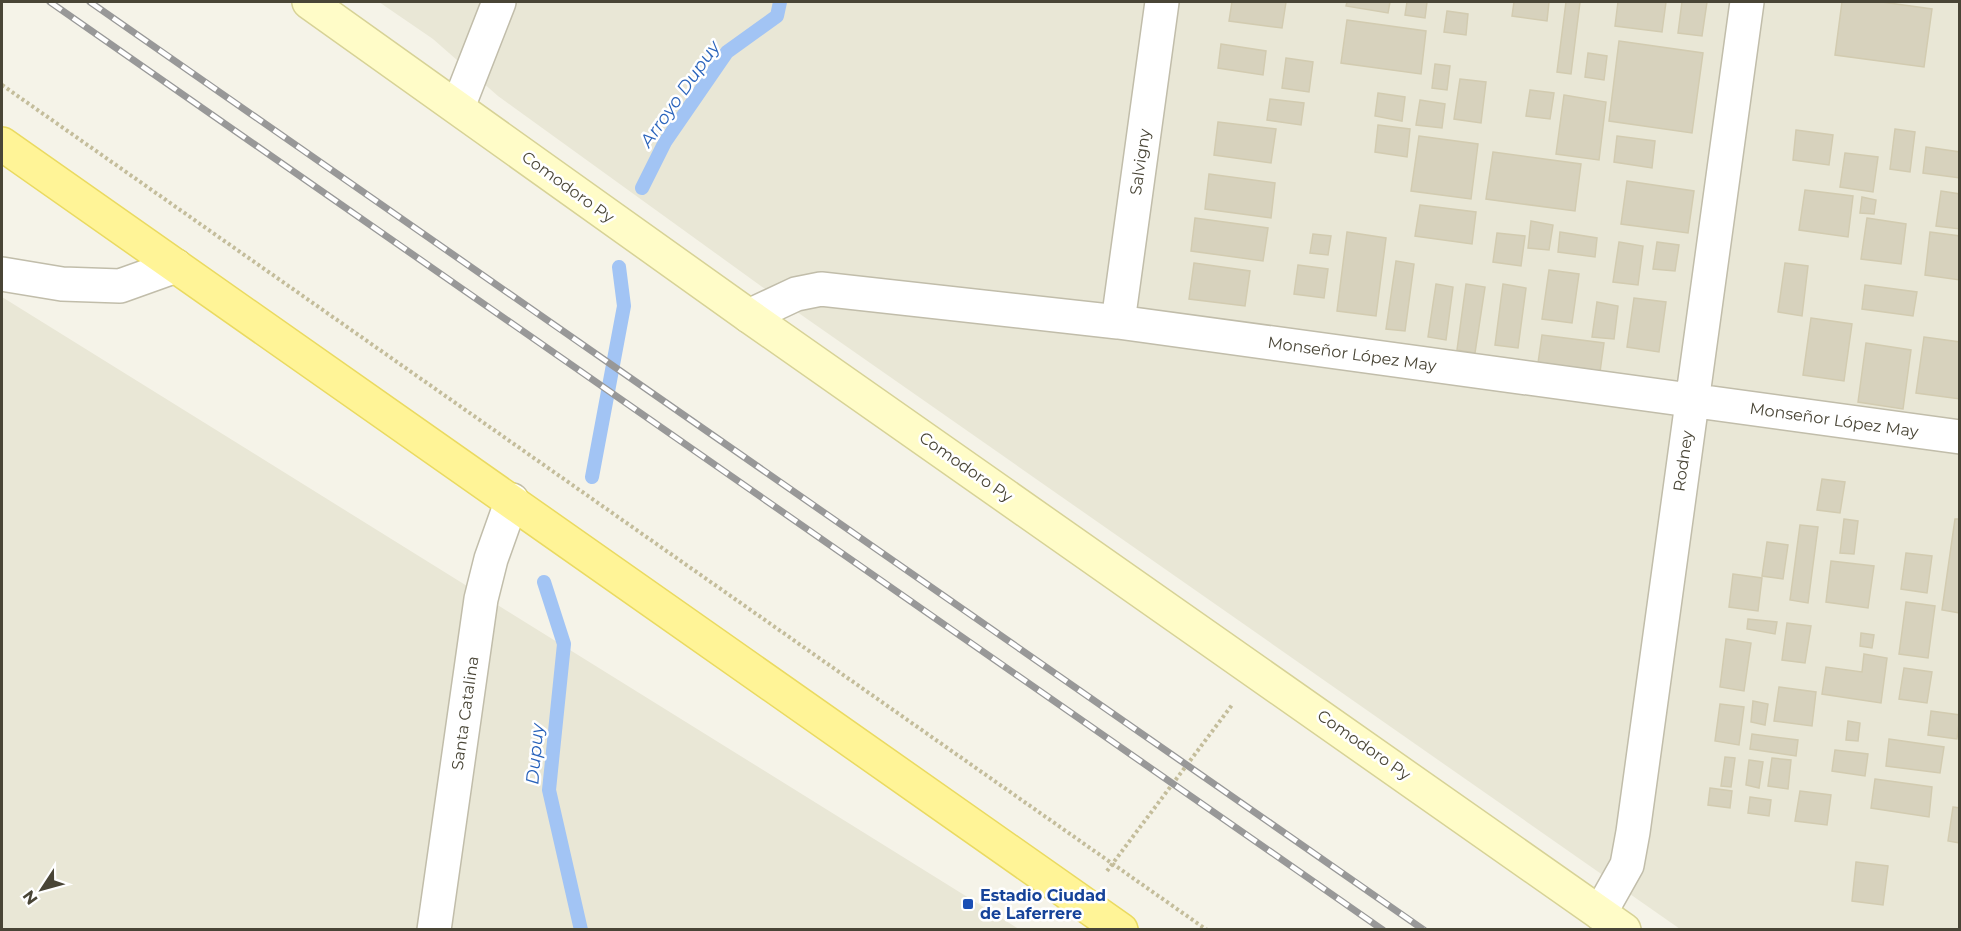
<svg xmlns="http://www.w3.org/2000/svg" width="1961" height="931" font-family="Montserrat,sans-serif">
  <rect width="100%" height="100%" fill="#f5f3e8"/>
  <path fill="#e9e7d6" d="M379,2H1959V929H1680L790,307L498,96L433,39Z
    M2,297L1019,929H2Z"/>
  <g fill="none" stroke-linecap="round" stroke-linejoin="round">
    <path stroke="#a2c4f4" stroke-width="14" d="M642,188L665,142L727,52L777,16L780,2
      M592,477L624,306L619,267
      M544,582L564,644L549,790L581,930"/>
  </g>
  <path fill="#d7d2bd" stroke="#d2cbb0" stroke-width="1.5" d="M1232,2H1286L1282,28L1229,21Z
    M1347,2H1390L1388,13L1346,6Z
    M1407,2H1427L1425,18L1405,15Z
    M1514,2H1549L1547,21L1512,16Z
    M1566,2H1580L1571,74L1557,72Z
    M1618,2H1666L1662,32L1615,26Z
    M1682,2H1707L1702,36L1678,33Z
    M1842,2H1882L1932,9L1924,67L1835,55Z
    M1447,11L1468,14L1466,35L1444,32Z
    M1347,20L1426,31L1421,74L1341,63Z
    M1619,41L1703,53L1692,133L1609,121Z
    M1221,44L1266,51L1263,75L1218,68Z
    M1588,53L1607,56L1604,80L1585,77Z
    M1286,58L1313,62L1309,92L1282,88Z
    M1435,64L1450,66L1447,90L1432,88Z
    M1460,79L1486,82L1481,123L1454,119Z
    M1530,90L1554,93L1550,119L1526,116Z
    M1378,93L1405,97L1402,121L1375,116Z
    M1564,95L1606,102L1599,160L1556,154Z
    M1270,99L1304,103L1301,125L1267,120Z
    M1420,100L1445,104L1442,128L1416,125Z
    M1218,122L1276,129L1271,163L1214,155Z
    M1378,125L1410,129L1407,157L1375,152Z
    M1895,129L1915,132L1910,172L1890,169Z
    M1796,130L1833,135L1829,165L1793,160Z
    M1419,136L1478,144L1471,199L1411,191Z
    M1617,136L1655,141L1652,168L1614,162Z
    M1926,147L1960,152V178L1923,173Z
    M1493,152L1581,164L1575,211L1486,199Z
    M1845,153L1878,157L1873,192L1840,187Z
    M1209,174L1275,183L1271,218L1205,209Z
    M1627,181L1694,191L1688,233L1621,224Z
    M1805,190L1853,196L1848,237L1799,230Z
    M1941,191L1960,194V229L1936,226Z
    M1862,197L1876,200L1874,214L1860,213Z
    M1420,205L1476,212L1472,244L1415,236Z
    M1195,218L1268,228L1263,261L1191,251Z
    M1867,218L1906,224L1901,264L1861,259Z
    M1531,221L1553,225L1549,250L1528,248Z
    M1347,232L1386,238L1376,316L1337,311Z
    M1560,232L1597,238L1595,257L1558,252Z
    M1930,232L1960,236V280L1925,275Z
    M1497,233L1525,236L1521,266L1493,262Z
    M1313,234L1331,236L1328,255L1310,253Z
    M1619,242L1643,246L1638,285L1613,282Z
    M1657,242L1679,245L1675,271L1653,269Z
    M1396,261L1414,264L1405,331L1386,329Z
    M1194,263L1250,271L1245,306L1189,299Z
    M1785,263L1808,266L1802,316L1778,312Z
    M1298,265L1328,269L1324,298L1294,294Z
    M1549,270L1579,274L1572,323L1542,319Z
    M1436,284L1453,287L1446,340L1428,337Z
    M1466,284L1485,287L1475,353L1457,350Z
    M1503,284L1526,288L1518,348L1495,345Z
    M1865,285L1917,292L1913,316L1862,309Z
    M1634,298L1666,302L1659,352L1627,347Z
    M1597,302L1618,306L1614,339L1592,337Z
    M1811,318L1852,324L1844,381L1803,375Z
    M1542,335L1604,343L1600,372L1538,363Z
    M1924,337L1960,342V399L1916,393Z
    M1866,343L1911,350L1903,409L1858,402Z
    M1822,479L1845,482L1840,513L1817,510Z
    M1844,519L1858,521L1854,554L1840,553Z
    M1955,519H1960V613L1942,610Z
    M1800,525L1818,527L1808,603L1790,600Z
    M1767,542L1788,545L1783,579L1762,576Z
    M1906,553L1932,556L1927,593L1901,589Z
    M1831,561L1874,566L1868,608L1826,602Z
    M1733,574L1762,578L1758,611L1729,607Z
    M1906,602L1935,606L1928,658L1899,654Z
    M1748,619L1777,622L1775,634L1747,629Z
    M1787,623L1811,626L1805,663L1782,660Z
    M1861,633L1874,635L1872,648L1860,646Z
    M1726,639L1751,643L1744,691L1720,687Z
    M1864,654L1887,658L1881,703L1822,694L1826,667L1862,672Z
    M1904,668L1932,672L1927,703L1899,699Z
    M1779,687L1816,692L1812,726L1774,721Z
    M1753,701L1768,704L1765,725L1751,722Z
    M1720,704L1744,707L1739,745L1715,741Z
    M1931,711L1960,715L1957,739L1928,735Z
    M1848,721L1860,723L1858,741L1846,740Z
    M1752,734L1798,740L1796,756L1750,749Z
    M1889,739L1944,747L1940,773L1886,766Z
    M1835,750L1868,754L1865,776L1832,771Z
    M1725,757L1735,758L1731,787L1721,786Z
    M1772,758L1791,760L1788,789L1768,786Z
    M1749,760L1763,762L1759,788L1746,785Z
    M1875,779L1932,787L1929,817L1871,808Z
    M1710,788L1732,791L1730,808L1708,805Z
    M1800,791L1831,795L1827,825L1795,821Z
    M1750,797L1771,800L1769,816L1748,813Z
    M1953,807L1960,808V843L1948,841Z
    M1856,862L1888,866L1883,905L1852,901Z"/>
  <g fill="none" stroke-linecap="round" stroke-linejoin="round">
    <g stroke="#c1bdaa" stroke-width="36">
      <path id="street" d="M458,107L499,2
        M2,274L62,284L120,286L176,266
        M749,316L796,294L821,289L1118,322L1960,437
        M1118,322L1162,2
        M1600,913L1627,865L1633,832L1747,2
        M434,930L481,599L491,559L512,500"/>
    </g>
    <g stroke="#d7d296" stroke-width="36">
      <path id="secondary" d="M309,2L749,316L1624,930"/>
    </g>
    <g stroke="#eada61" stroke-width="36">
      <path id="primary" d="M2,144L1121,930"/>
    </g>
    <path stroke="#c4bd9b" stroke-width="4" stroke-dasharray="3 3" stroke-linecap="butt" d="M2,85L1207,930
      M1107,871L1232,705"/>
    <use href="#street" stroke="#fff" stroke-width="33"/>
    <use href="#secondary" stroke="#fffcc8" stroke-width="33"/>
    <use href="#primary" stroke="#fff497" stroke-width="33"/>
    <g stroke="#989898" stroke-width="7">
      <path id="rail" d="M50,2L1383,930
        M90,2L1424,930"/>
    </g>
    <use href="#rail" stroke="#fff" stroke-width="4.5" stroke-dasharray="14" stroke-linecap="butt"/>
  </g>
  <rect fill="#1a4fb4" stroke="#fff" stroke-width="2" x="962" y="898" width="12" height="12" rx="3"/>
  <g text-anchor="middle" dominant-baseline="central" stroke-width="5" stroke-linejoin="round" paint-order="stroke">
    <g font-size="16" fill="#494536" stroke="#fff">
      <text transform="translate(1140 162) rotate(-82)">Salvigny</text>
      <text transform="translate(568 187) rotate(36)">Comodoro Py</text>
      <text transform="translate(1352 354) rotate(8)">Monseñor López May</text>
      <text transform="translate(1834 420) rotate(8)">Monseñor López May</text>
      <text transform="translate(1683 461) rotate(-82)">Rodney</text>
      <text transform="translate(966 467) rotate(35)">Comodoro Py</text>
      <text transform="translate(465 713) rotate(-82)">Santa Catalina</text>
      <text transform="translate(1364 745) rotate(35)">Comodoro Py</text>
    </g>
    <g font-size="16" font-weight="bold" fill="#164399" stroke="#fff" text-anchor="start">
      <text x="980" y="895">Estadio Ciudad<tspan x="980" dy="18">de Laferrere</tspan></text>
    </g>
    <g font-size="18" font-style="italic" fill="#2963bb" stroke="#fff">
      <text transform="translate(680 94) rotate(-55)">Arroyo Dupuy</text>
      <text transform="translate(535 754) rotate(-85)">Dupuy</text>
    </g>
  </g>
  <rect width="1961" height="931" fill="none" stroke="#494536" stroke-width="6"/>
  <g transform="translate(42 889) rotate(234)" stroke="#ffffff" stroke-width="4.5" paint-order="stroke">
  <path d="M0-4.5L10 22L0 15L-10 22Z" fill="#494536"/>
  <text y="-9" font-size="16" font-weight="bold" text-anchor="middle" fill="#494536">N</text>
  </g>
</svg>
